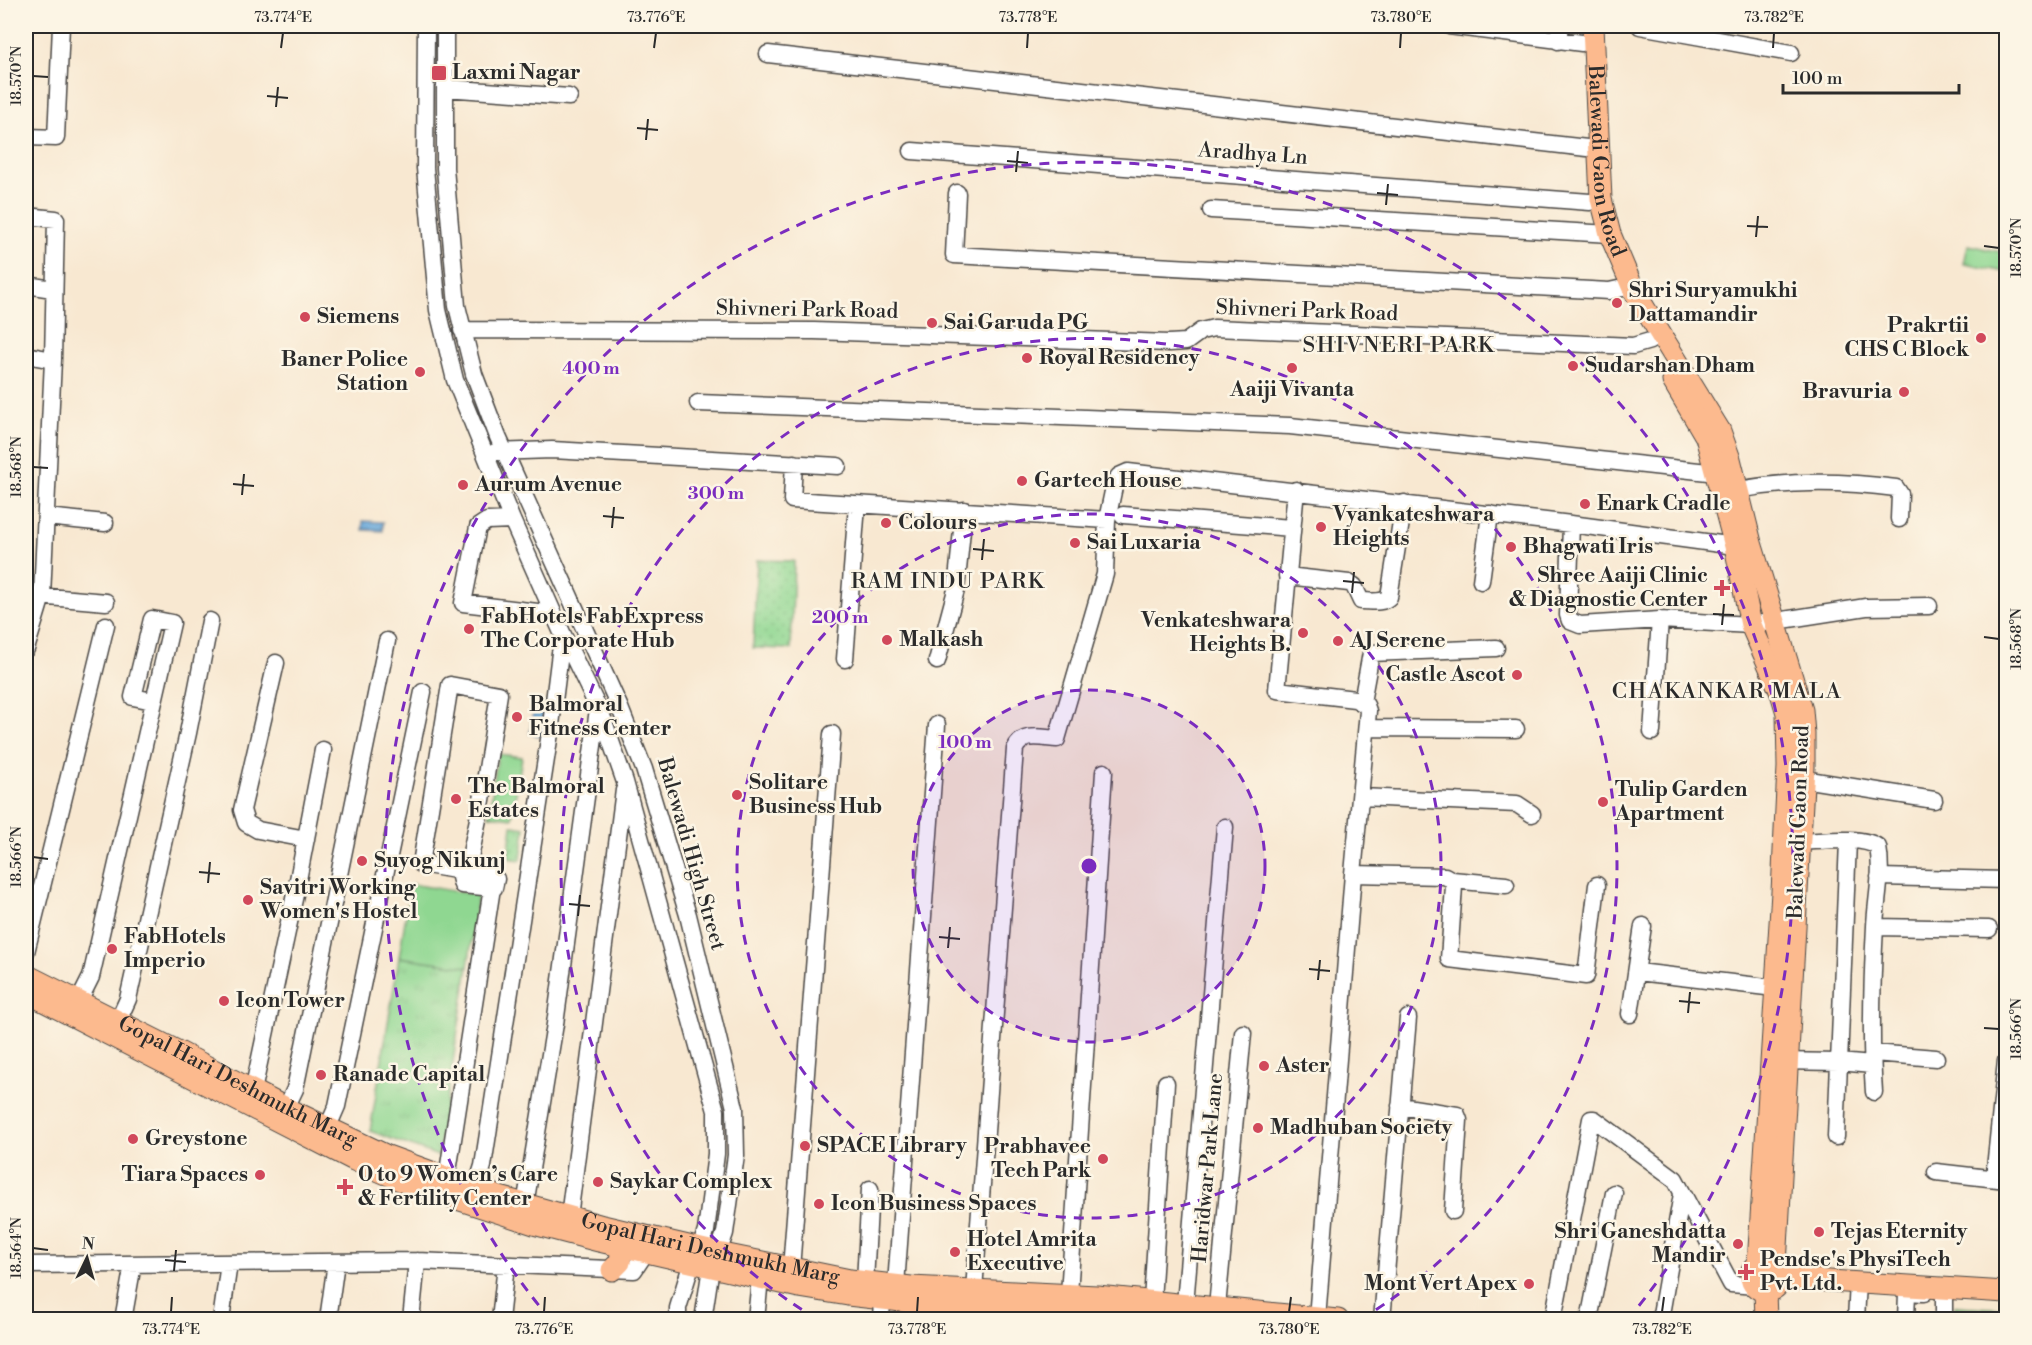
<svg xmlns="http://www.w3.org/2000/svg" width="2032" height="1345" font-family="'Libre Bodoni',serif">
  <defs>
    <pattern id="grass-tufts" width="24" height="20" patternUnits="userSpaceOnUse" patternTransform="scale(1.5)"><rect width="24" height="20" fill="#8fd791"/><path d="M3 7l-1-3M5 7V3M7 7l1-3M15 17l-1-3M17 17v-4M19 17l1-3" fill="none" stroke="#7cb97d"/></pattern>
    <pattern id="park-dots" width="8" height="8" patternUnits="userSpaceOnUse" patternTransform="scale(1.5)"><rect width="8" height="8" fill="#8fd791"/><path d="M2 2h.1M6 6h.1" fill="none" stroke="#7cb97d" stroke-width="1.8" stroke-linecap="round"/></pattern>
    <pattern id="water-rules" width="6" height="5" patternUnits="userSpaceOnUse" patternTransform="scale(1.5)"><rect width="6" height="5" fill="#67a7da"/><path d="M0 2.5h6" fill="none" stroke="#5588b1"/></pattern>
  </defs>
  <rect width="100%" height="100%" fill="#fcf5e5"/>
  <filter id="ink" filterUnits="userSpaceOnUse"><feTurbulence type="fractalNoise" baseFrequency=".0167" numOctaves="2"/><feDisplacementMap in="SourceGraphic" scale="12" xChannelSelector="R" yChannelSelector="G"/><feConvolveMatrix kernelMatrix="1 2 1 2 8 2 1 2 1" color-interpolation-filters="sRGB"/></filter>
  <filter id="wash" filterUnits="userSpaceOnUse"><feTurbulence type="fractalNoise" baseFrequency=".008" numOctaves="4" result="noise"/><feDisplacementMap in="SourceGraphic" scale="24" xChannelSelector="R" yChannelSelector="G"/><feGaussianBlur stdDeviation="1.35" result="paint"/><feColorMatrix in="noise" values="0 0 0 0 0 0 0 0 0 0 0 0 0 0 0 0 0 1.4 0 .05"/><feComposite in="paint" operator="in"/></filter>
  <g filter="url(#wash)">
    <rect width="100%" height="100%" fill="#f8e8d1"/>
    <path fill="url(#grass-tufts)" stroke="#5d815e" stroke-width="1.5" d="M1968,245L2006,253V272L1964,264Z
      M399,957L468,967L438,1156L370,1131Z"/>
    <path fill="url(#park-dots)" stroke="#5d815e" stroke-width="1.5" d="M757,560L794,561L791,649L753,648Z
      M512,826L525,828L521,860L508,858Z
      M1955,1306L2006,1309V1319H1954Z"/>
    <path fill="#8fd791" stroke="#5d815e" stroke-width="1.5" d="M498,754L522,757L512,818L489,815Z
      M411,884L478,895L468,967L399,957Z"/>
    <path fill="url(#water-rules)" stroke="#496982" stroke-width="1.5" d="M363,521L383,522V531L363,530Z
      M534,702L545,703L541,736L530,734Z"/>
  </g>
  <g filter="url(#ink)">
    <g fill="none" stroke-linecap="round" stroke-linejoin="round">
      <g stroke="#4a4744" stroke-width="19">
        <path id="minor" d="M426,26L425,168L438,310L455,380L512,520L564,637L602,716L625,782L716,1111V1154L706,1231L700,1249L692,1262L678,1308V1320
          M445,26V168L457,306L474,374L498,437L620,708L644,769L688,915L735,1108L736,1155L725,1233L718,1253L711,1267L703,1320
          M1449,26L1582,43
          M1640,26L1791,53
          M1558,41L1560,26
          M768,54L1587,148
          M445,88L569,97
          M28,137L56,138L61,26
          M912,151L1590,202
          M957,193L954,255L1609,291L1623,288
          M1211,210L1610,234
          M26,216L56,219L53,360L42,596L26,649
          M26,285L53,289
          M462,330L814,331L1169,343L1186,342L1201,331L1214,328L1633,346L1650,341
          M26,355L53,360
          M698,403L1290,426L1717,473
          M495,452L552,450L838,466
          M794,463L792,500L1107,520
          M1296,490L1277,690L1355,699L1366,705L1368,711L1353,874L1317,1318
          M1738,490C1791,480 1843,481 1896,488L1900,494L1899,519
          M1123,515L1292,528
          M46,517L105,523
          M512,520L487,521L478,527L463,603L554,614
          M1571,524L1568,615L1570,621L1580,625L1660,620L1751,625L1866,607L1929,606
          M1287,576L1349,583L1354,586L1361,601C1370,601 1382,604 1389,597L1404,503
          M1481,581L1490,514
          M26,595L106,602
          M845,659L857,505
          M937,661L956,590L964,510
          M276,663L242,810L246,823L258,830L306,839
          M450,685L499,694L482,800L467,872L421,864Z
          M1362,702L1371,653L1496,648
          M1368,728L1516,729
          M1652,732L1660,620
          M1803,779L1934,800
          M1361,797L1517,804L1532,814
          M1789,842C1811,843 1861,834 1878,847C1883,873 1876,900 1875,926C1872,981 1870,1037 1874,1092
          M467,872L493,876L496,879L494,888L462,885L460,877L461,874Z
          M1353,874L1445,876L1452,880L1454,886L1449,959L1586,976L1597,885
          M1879,877L2006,880
          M1452,880L1506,885
          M1875,927L1989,929
          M26,952L106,625
          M1638,972L1775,988
          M79,1001L91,977L172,623L152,619L133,697L153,701
          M1630,1014L1643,926
          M118,1021L128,999L188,733L210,621
          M1873,1053L1936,1058
          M1777,1061L1839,1062L1872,1065
          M253,1091L297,885L323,750
          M1400,1106L1457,1115L1459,1120L1453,1211
          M286,1108L295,1089L387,641
          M327,1129L337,1106L423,692
          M1836,1137L1848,841
          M1936,1172L2006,1180
          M447,1178L492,888
          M1994,1178L2006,1061
          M476,1188L483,1166L550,733L560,653L564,637
          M525,1205L555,1024L598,709
          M569,1217L624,790
          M26,1265L417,1261L634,1270L646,1252
          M791,1269L832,734
          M865,1282L870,1189
          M896,1285L937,725
          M1944,1287V1320
          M974,1290L1015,749C1022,732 1042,738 1057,739L1105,574L1107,520L1115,482L1119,476L1128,472L1571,524L1735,546L1744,544
          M1069,1294L1104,772
          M1152,1301L1166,1083
          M1185,1304L1225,827
          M1217,1307L1243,1033
          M123,1320L133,1264
          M221,1320L229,1263
          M328,1320L336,1262
          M411,1320L417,1261
          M500,1320L506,1265
          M756,1320L760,1278
          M881,1320L882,1300
          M1382,1320L1408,1018
          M1553,1320L1591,1119H1594L1675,1179L1731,1284L1755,1286
          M1589,1320L1614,1193
          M1660,1320L1682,1194
          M1856,1320L1858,1282
          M1906,1320L1907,1292L1924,1293"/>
      </g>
      <g stroke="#4a4744" stroke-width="23">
        <g id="major">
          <path id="s1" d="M1593,26L1601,199L1610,234L1634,291L1720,431L1730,459L1751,543L1802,710L1804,734V767L1776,1265"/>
          <path d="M1673,381L1706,437L1735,546L1751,625L1781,693L1787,713L1788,767L1782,892L1758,1264"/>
          <path id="s2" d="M26,975L181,1053L286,1108L385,1155L500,1197L603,1226L718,1253L850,1280L911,1287L1097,1296L1338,1320"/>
          <path d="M26,992L354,1160L405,1182L534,1224L599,1241L799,1287L848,1295L910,1302L1096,1311L1183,1320"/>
          <circle cx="1766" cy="1276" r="15"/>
          <path d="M612,1270L620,1262L622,1247"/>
          <path d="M1781,1278L2006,1292"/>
          <path d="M1765,1291L1766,1320"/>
        </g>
      </g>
      <use href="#minor" stroke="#fff" stroke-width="16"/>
      <use href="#major" stroke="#fcba8e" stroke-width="21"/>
    </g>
  </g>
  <path fill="none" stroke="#2b2b2b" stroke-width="2" d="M281,48L283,33M654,48L656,33M1027,48L1028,33M1400,48L1401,33M1773,48L1774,33M33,76L48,77M267,96L288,98M276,107L278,87M637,128L658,130M646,140L648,119M1007,161L1028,163M1016,172L1018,151M1377,193L1398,195M1386,205L1388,184M1747,226L1768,227M1756,237L1758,216M1984,246L1999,248M33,467L48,468M233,484L254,486M242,495L244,474M603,516L624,518M612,528L614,507M973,549L994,551M982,560L984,539M1343,581L1364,583M1352,593L1354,572M1713,614L1734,615M1722,625L1724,604M1984,637L1999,639M33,857L48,859M199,872L220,874M208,883L210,862M569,904L590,906M578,916L580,895M939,937L960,939M948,948L950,927M1309,969L1330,971M1318,980L1320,960M1679,1001L1700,1003M1688,1013L1690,992M1984,1028L1999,1029M33,1248L48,1250M165,1260L186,1262M174,1271L176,1250M171,1312L172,1297M544,1312L545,1297M917,1312L918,1297M1289,1312L1291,1297M1662,1312L1664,1297"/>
  <circle cx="1089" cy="866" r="176" fill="#7b2cbf" fill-opacity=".12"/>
  <g fill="none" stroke="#7b2cbf" stroke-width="3" stroke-dasharray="10 8">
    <circle cx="1089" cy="866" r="176"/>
    <circle cx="1089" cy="866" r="352"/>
    <path d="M817 1319A528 528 0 1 1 1361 1319"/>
    <path d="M550 1319A704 704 0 1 1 1628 1319"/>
  </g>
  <g fill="#d1495b" stroke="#fcf5e5" stroke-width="2">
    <rect x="431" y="65" width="16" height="16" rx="3"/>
    <circle cx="1617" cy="303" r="6"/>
    <circle cx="305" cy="317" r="6"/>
    <circle cx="932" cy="323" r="6"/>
    <circle cx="1981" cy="338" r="6"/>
    <circle cx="1027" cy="358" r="6"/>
    <circle cx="1573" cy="366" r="6"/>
    <circle cx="1292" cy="368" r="6"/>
    <circle cx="420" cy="372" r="6"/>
    <circle cx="1904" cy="392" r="6"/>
    <circle cx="1022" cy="481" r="6"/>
    <circle cx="463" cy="485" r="6"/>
    <circle cx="1585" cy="504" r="6"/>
    <circle cx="886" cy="523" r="6"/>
    <circle cx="1321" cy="527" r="6"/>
    <circle cx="1075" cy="543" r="6"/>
    <circle cx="1511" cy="547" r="6"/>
    <path d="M1719 579h6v6h6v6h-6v6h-6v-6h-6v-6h6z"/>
    <circle cx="469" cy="629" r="6"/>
    <circle cx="1303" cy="633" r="6"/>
    <circle cx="887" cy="640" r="6"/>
    <circle cx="1338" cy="641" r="6"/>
    <circle cx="1517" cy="675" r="6"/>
    <circle cx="517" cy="717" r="6"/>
    <circle cx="737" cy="795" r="6"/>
    <circle cx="456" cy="799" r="6"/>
    <circle cx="1603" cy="802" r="6"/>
    <circle cx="362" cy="861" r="6"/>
    <circle cx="248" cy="900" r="6"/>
    <circle cx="112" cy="949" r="6"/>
    <circle cx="224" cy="1001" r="6"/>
    <circle cx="1264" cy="1066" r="6"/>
    <circle cx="321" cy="1075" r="6"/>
    <circle cx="1258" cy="1128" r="6"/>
    <circle cx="133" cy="1139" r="6"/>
    <circle cx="805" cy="1146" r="6"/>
    <circle cx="1103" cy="1159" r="6"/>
    <circle cx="260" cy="1175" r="6"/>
    <circle cx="598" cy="1182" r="6"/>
    <path d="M342 1178h6v6h6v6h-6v6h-6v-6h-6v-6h6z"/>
    <circle cx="819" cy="1204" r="6"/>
    <circle cx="1819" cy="1232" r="6"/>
    <circle cx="1738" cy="1244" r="6"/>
    <circle cx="955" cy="1252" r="6"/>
    <path d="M1743 1263h6v6h6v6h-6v6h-6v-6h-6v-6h6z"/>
    <circle cx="1529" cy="1284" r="6"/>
  </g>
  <g text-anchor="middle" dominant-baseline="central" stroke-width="5" stroke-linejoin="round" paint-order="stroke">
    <g font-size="21" font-weight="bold" fill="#2b2b2b" stroke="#fcf5e5" text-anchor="start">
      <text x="452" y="73">Laxmi Nagar</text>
      <text x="1629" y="291">Shri Suryamukhi<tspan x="1629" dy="24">Dattamandir</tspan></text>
      <text x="317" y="317">Siemens</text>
      <text x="944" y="323">Sai Garuda PG</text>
      <text x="1969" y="326" text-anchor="end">Prakrtii<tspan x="1969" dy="24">CHS C Block</tspan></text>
      <text x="1039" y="358">Royal Residency</text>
      <text x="408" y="360" text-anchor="end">Baner Police<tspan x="408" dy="24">Station</tspan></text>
      <text x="1585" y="366">Sudarshan Dham</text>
      <text x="1292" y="390" text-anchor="middle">Aaiji Vivanta</text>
      <text x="1892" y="392" text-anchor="end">Bravuria</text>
      <text x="1034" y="481">Gartech House</text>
      <text x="475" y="485">Aurum Avenue</text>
      <text x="1597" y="504">Enark Cradle</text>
      <text x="1333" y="515">Vyankateshwara<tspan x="1333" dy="24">Heights</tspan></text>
      <text x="898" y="523">Colours</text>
      <text x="1087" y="543">Sai Luxaria</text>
      <text x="1523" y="547">Bhagwati Iris</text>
      <text x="1708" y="576" text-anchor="end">Shree Aaiji Clinic<tspan x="1708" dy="24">&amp; Diagnostic Center</tspan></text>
      <text x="481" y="617">FabHotels FabExpress<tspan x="481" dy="24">The Corporate Hub</tspan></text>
      <text x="1291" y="621" text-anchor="end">Venkateshwara<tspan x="1291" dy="24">Heights B.</tspan></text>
      <text x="899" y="640">Malkash</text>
      <text x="1350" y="641">AJ Serene</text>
      <text x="1505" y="675" text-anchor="end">Castle Ascot</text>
      <text x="529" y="705">Balmoral<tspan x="529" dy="24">Fitness Center</tspan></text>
      <text x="749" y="783">Solitare<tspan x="749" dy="24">Business Hub</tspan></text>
      <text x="468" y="787">The Balmoral<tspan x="468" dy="24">Estates</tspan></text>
      <text x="1615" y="790">Tulip Garden<tspan x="1615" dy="24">Apartment</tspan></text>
      <text x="374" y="861">Suyog Nikunj</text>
      <text x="260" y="888">Savitri Working<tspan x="260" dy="24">Women's Hostel</tspan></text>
      <text x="124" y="937">FabHotels<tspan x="124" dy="24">Imperio</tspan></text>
      <text x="236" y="1001">Icon Tower</text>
      <text x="1276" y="1066">Aster</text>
      <text x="333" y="1075">Ranade Capital</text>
      <text x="1270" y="1128">Madhuban Society</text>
      <text x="145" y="1139">Greystone</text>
      <text x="817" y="1146">SPACE Library</text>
      <text x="1091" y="1147" text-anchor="end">Prabhavee<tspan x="1091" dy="24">Tech Park</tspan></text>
      <text x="248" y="1175" text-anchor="end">Tiara Spaces</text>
      <text x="358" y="1175">0 to 9 Women’s Care<tspan x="358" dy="24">&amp; Fertility Center</tspan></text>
      <text x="610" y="1182">Saykar Complex</text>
      <text x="831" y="1204">Icon Business Spaces</text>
      <text x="1726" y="1232" text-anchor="end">Shri Ganeshdatta<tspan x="1726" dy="24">Mandir</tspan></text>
      <text x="1831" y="1232">Tejas Eternity</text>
      <text x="967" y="1240">Hotel Amrita<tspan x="967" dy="24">Executive</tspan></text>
      <text x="1760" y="1260">Pendse's PhysiTech<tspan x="1760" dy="24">Pvt. Ltd.</tspan></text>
      <text x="1517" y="1284" text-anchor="end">Mont Vert Apex</text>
    </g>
    <g font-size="21" fill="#2b2b2b" stroke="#fcf5e5">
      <text transform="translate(1253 154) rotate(4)">Aradhya Ln</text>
      <text stroke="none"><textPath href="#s1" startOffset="136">Balewadi Gaon Road</textPath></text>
      <text transform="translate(807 310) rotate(1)">Shivneri Park Road</text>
      <text transform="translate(1307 311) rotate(2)">Shivneri Park Road</text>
      <text transform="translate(1799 822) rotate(-88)">Balewadi Gaon Road</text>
      <text transform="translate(691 854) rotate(74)">Balewadi High Street</text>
      <text stroke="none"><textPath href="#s2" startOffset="237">Gopal Hari Deshmukh Marg</textPath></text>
      <text transform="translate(1208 1168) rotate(-85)">Haridwar Park Lane</text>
      <text stroke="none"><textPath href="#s2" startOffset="741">Gopal Hari Deshmukh Marg</textPath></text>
    </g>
    <g font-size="22" letter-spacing="1.5" fill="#2b2b2b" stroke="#fcf5e5">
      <text x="1399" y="345">SHIVNERI PARK</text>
      <text x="948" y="581">RAM INDU PARK</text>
      <text x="1727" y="691">CHAKANKAR MALA</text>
    </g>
  </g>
  <circle cx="1089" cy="866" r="9" fill="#7b2cbf" stroke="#fcf5e5" stroke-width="3"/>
  <g font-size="18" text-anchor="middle" font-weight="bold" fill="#7b2cbf" stroke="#fcf5e5" stroke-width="5" stroke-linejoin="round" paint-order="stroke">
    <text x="591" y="374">400 m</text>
    <text x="716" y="499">300 m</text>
    <text x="840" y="623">200 m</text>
    <text x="965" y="748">100 m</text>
  </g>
  <rect width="2032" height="1345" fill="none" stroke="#fcf5e5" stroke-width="66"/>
  <g transform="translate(87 1258) rotate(5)" stroke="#fcf5e5" stroke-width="4.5" paint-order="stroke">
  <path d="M0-4.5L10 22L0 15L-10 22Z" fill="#2b2b2b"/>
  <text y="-9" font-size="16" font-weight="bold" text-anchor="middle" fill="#2b2b2b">N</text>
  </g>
  <path d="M1783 84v9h176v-9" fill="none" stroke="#2b2b2b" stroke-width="3"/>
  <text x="1792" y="84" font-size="18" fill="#2b2b2b" stroke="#fcf5e5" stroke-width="4.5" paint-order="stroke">100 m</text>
  <rect x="33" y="33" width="1966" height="1279" fill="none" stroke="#2b2b2b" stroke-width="2"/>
  <g font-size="15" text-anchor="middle" fill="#2b2b2b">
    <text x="283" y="22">73.774°E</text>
    <text x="656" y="22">73.776°E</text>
    <text x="1028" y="22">73.778°E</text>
    <text x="1401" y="22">73.780°E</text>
    <text x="1774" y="22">73.782°E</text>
    <text transform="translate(16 76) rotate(-90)" y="5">18.570°N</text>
    <text transform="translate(2016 248) rotate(-90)" y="5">18.570°N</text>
    <text transform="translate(16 467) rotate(-90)" y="5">18.568°N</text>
    <text transform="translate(2016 639) rotate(-90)" y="5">18.568°N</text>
    <text transform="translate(16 857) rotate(-90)" y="5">18.566°N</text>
    <text transform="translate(2016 1029) rotate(-90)" y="5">18.566°N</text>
    <text transform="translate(16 1248) rotate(-90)" y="5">18.564°N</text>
    <text x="171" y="1334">73.774°E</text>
    <text x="544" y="1334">73.776°E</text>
    <text x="917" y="1334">73.778°E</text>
    <text x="1289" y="1334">73.780°E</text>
    <text x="1662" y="1334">73.782°E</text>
  </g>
</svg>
